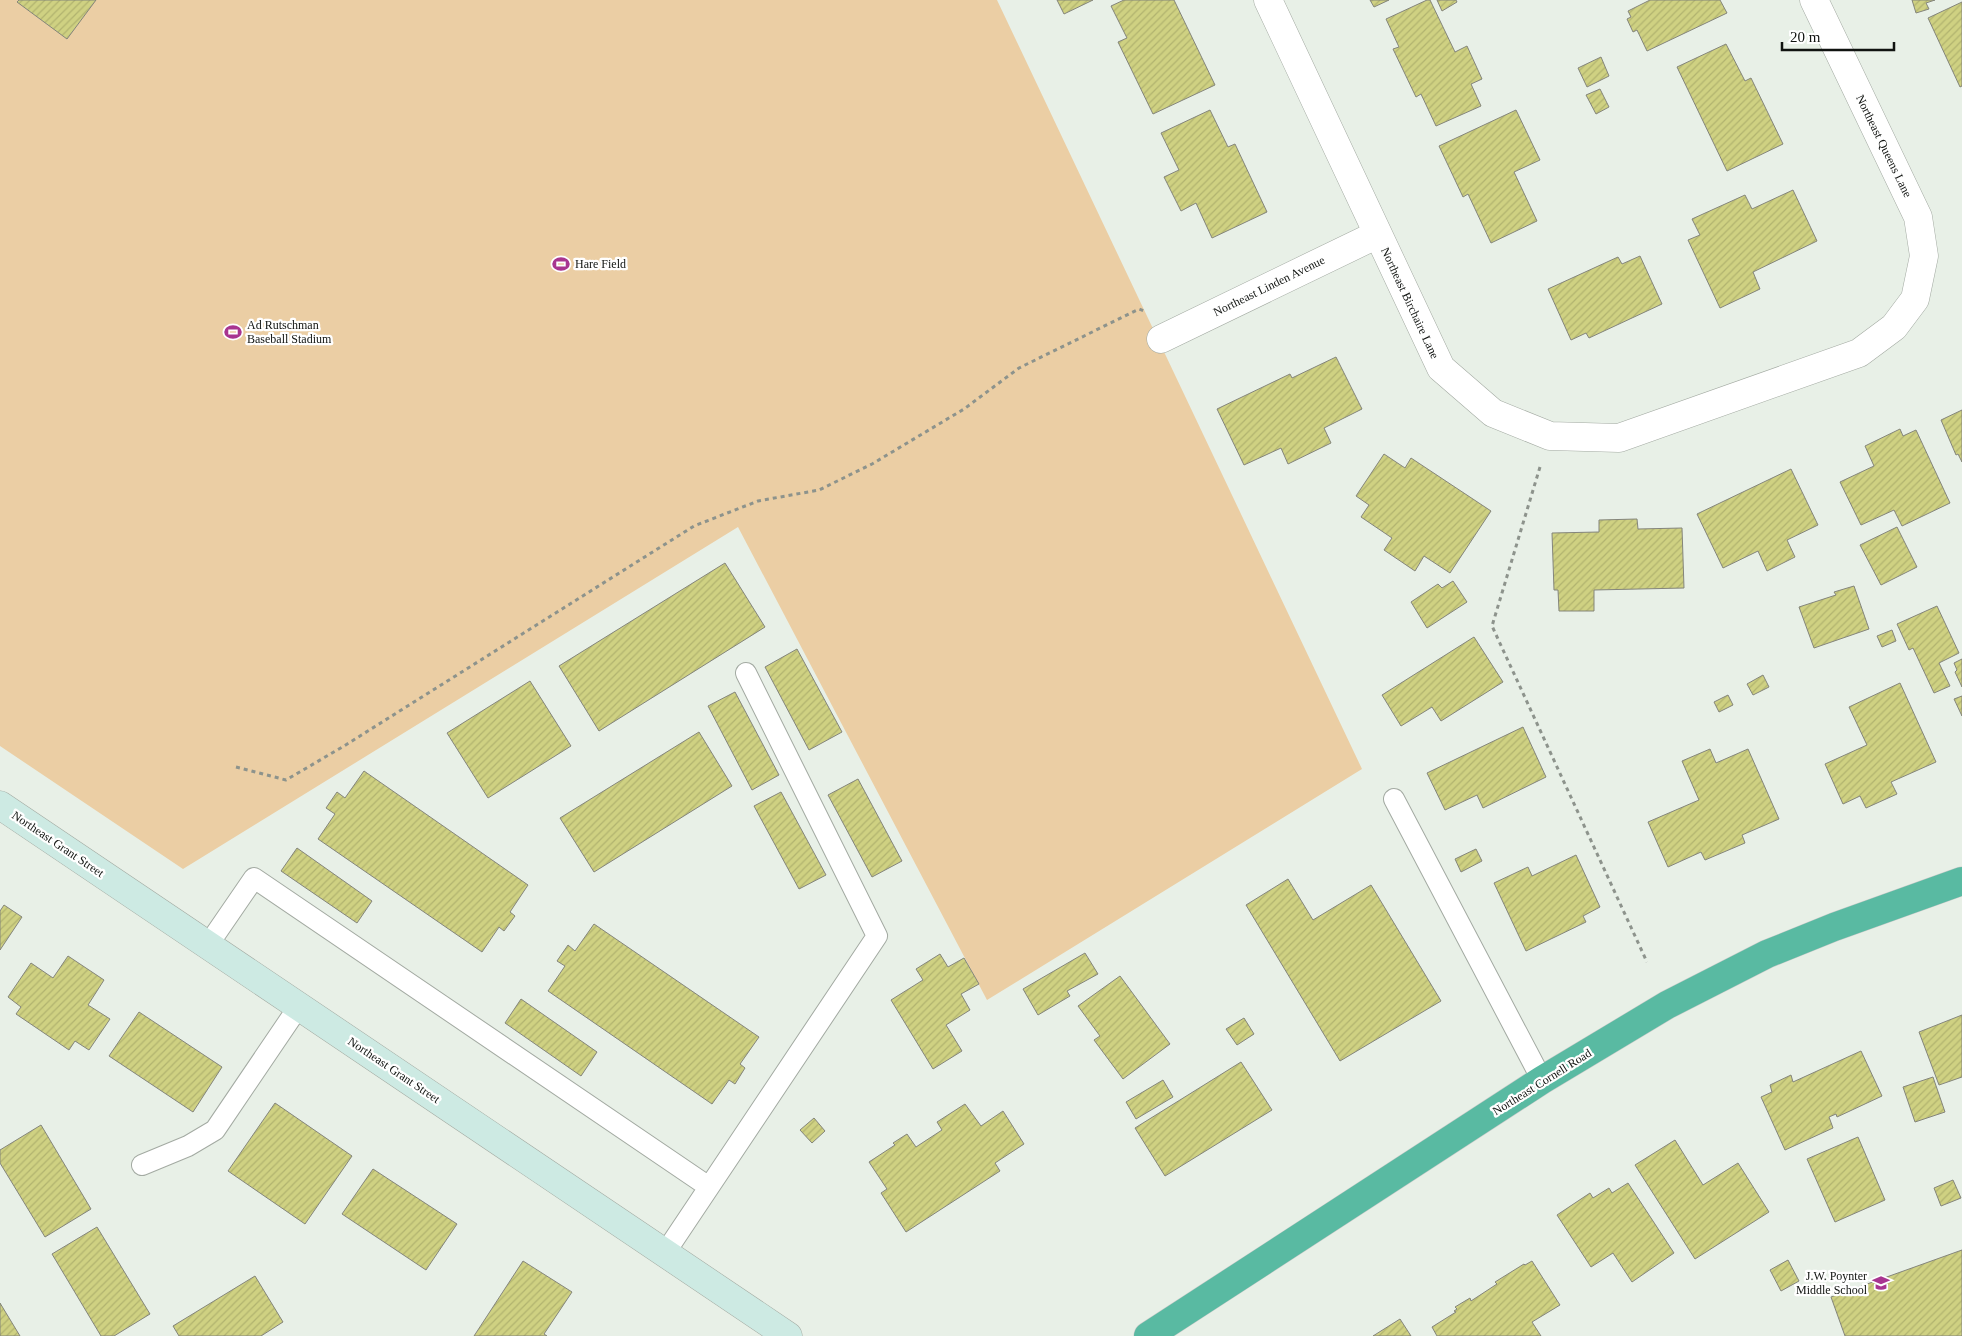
<svg xmlns="http://www.w3.org/2000/svg" width="1962" height="1336" font-family="'Times New Roman',serif">
  <defs>
    <pattern id="building-hatch" width="6" height="6" patternUnits="userSpaceOnUse" patternTransform="scale(1.25)"><rect width="6" height="6" fill="#cfd182"/><path d="M-1 1l2-2M0 6l6-6M5 7l2-2" fill="none" stroke="#b1b36f"/></pattern>
  </defs>
  <rect width="100%" height="100%" fill="#e8f0e7"/>
  <path fill="#ebcea4" d="M0,0H997L1362,769L987,1000L738,527L183,869L0,746Z"/>
  <path fill="url(#building-hatch)" stroke="#84857b" d="M19,0H96L67,39L17,2Z
    M1057,0H1093L1064,14Z
    M1124,0H1174L1215,85L1153,114L1118,42L1127,38L1111,6Z
    M1370,0H1389L1374,7Z
    M1427,0H1430L1455,52L1467,46L1482,79L1471,84L1481,106L1436,126L1421,94L1416,97L1393,49L1399,47L1386,19Z
    M1437,0H1456L1457,2L1442,11Z
    M1650,0H1720L1727,13L1647,51L1637,30L1633,32L1627,19L1631,17L1628,11Z
    M1912,0H1935L1926,3L1929,9L1916,13Z
    M1962,2V86L1960,87L1928,18Z
    M1726,44L1745,81L1751,78L1783,144L1727,171L1677,67Z
    M1601,57L1609,76L1587,87L1578,68Z
    M1600,89L1609,107L1596,114L1586,95Z
    M1210,110L1228,147L1235,144L1267,212L1212,238L1196,203L1181,211L1164,177L1179,170L1161,133Z
    M1516,110L1540,160L1514,172L1537,221L1491,243L1468,194L1463,197L1439,146Z
    M1793,190L1817,241L1753,272L1760,289L1720,308L1688,240L1700,235L1692,219L1745,195L1752,209Z
    M1640,256L1662,304L1589,338L1586,333L1571,340L1548,289L1618,257L1622,264Z
    M1336,357L1362,409L1324,428L1331,443L1288,464L1281,448L1244,465L1217,409L1290,374L1292,378Z
    M1962,410V462L1958,454L1956,455L1941,420Z
    M1900,429L1903,436L1916,430L1950,503L1902,526L1894,510L1861,525L1840,482L1874,466L1865,446Z
    M1384,454L1405,468L1411,458L1491,511L1450,573L1424,556L1415,571L1384,550L1392,538L1361,517L1369,505L1356,496Z
    M1791,469L1818,525L1787,540L1795,557L1767,571L1758,551L1723,568L1697,514Z
    M1637,519L1638,529L1682,528L1684,588L1594,590V611H1559L1558,590H1554L1552,533L1599,532V520Z
    M1897,527L1917,567L1881,585L1860,545Z
    M725,563L765,627L599,731L559,666Z
    M1453,581L1467,602L1427,628L1411,602L1438,584L1442,588Z
    M1854,586L1869,629L1814,648L1799,607L1836,595L1834,592Z
    M1937,606L1959,653L1939,663L1950,686L1934,693L1913,648L1909,650L1897,624Z
    M1892,630L1896,641L1882,647L1877,636Z
    M1474,637L1503,682L1441,721L1432,707L1401,726L1382,695Z
    M797,649L842,732L809,750L765,667Z
    M1962,659V687L1955,672L1957,670L1954,663Z
    M1763,675L1769,687L1753,695L1747,684Z
    M530,681L571,746L488,798L447,733Z
    M1900,683L1936,762L1891,782L1897,794L1866,808L1860,796L1843,804L1825,764L1867,745L1849,707Z
    M735,692L779,775L752,790L708,706Z
    M1728,695L1733,705L1719,712L1714,702Z
    M1962,696V716L1954,699Z
    M1523,727L1546,777L1483,808L1477,795L1445,810L1427,773Z
    M699,732L732,786L594,872L560,818Z
    M1710,749L1716,763L1748,749L1779,819L1742,835L1745,843L1705,860L1701,852L1668,867L1648,822L1699,800L1682,761Z
    M364,771L528,885L510,912L515,916L504,931L499,927L482,952L318,839L335,814L326,808L337,792L345,798Z
    M858,779L902,861L872,877L828,795Z
    M781,792L826,875L799,889L754,806Z
    M297,848L372,901L357,923L281,871Z
    M1476,849L1482,861L1461,872L1455,859Z
    M1576,855L1600,907L1583,916L1586,922L1526,951L1494,883L1528,867L1532,876Z
    M1288,879L1313,920L1371,885L1441,1001L1340,1061L1246,905Z
    M4,905L22,917L0,950V911Z
    M594,924L759,1037L740,1064L745,1068L735,1084L729,1080L712,1104L548,991L565,966L557,961L568,945L575,951Z
    M1085,953L1098,974L1067,991L1070,996L1038,1015L1023,989Z
    M940,954L948,967L964,958L979,984L961,994L970,1010L946,1025L962,1051L933,1069L891,1000L923,980L916,969Z
    M68,956L104,980L88,1005L110,1019L89,1050L75,1041L69,1050L16,1014L21,1007L8,997L31,963L53,978Z
    M1120,976L1170,1044L1123,1079L1094,1040L1100,1036L1078,1006Z
    M521,999L597,1052L581,1076L505,1023Z
    M139,1012L222,1067L193,1112L109,1056Z
    M1962,1015V1077L1939,1085L1919,1032Z
    M1244,1018L1254,1034L1237,1045L1226,1029Z
    M1861,1051L1882,1096L1837,1117L1836,1114L1829,1117L1833,1128L1785,1150L1761,1097L1772,1092L1770,1085L1791,1075L1793,1082Z
    M1241,1062L1272,1110L1165,1176L1135,1128Z
    M1933,1077L1945,1112L1915,1122L1903,1087Z
    M1163,1080L1173,1097L1136,1119L1126,1102Z
    M275,1103L352,1156L305,1224L228,1171Z
    M965,1104L981,1126L1003,1111L1024,1144L995,1163L1000,1171L906,1232L881,1193L887,1189L869,1162L895,1145L893,1143L907,1134L916,1147L942,1130L937,1122Z
    M814,1118L825,1131L812,1143L800,1130Z
    M41,1125L91,1209L45,1237L0,1163V1150Z
    M1858,1137L1885,1200L1835,1222L1807,1159Z
    M1675,1140L1703,1185L1738,1163L1769,1212L1695,1259L1635,1165Z
    M373,1169L457,1224L426,1270L342,1214Z
    M1953,1180L1961,1198L1941,1206L1934,1188Z
    M1628,1183L1674,1253L1632,1282L1613,1253L1591,1267L1557,1215L1590,1193L1593,1198L1609,1188L1612,1193Z
    M97,1227L150,1314L114,1336H101L52,1254Z
    M1962,1250V1336H1845L1831,1297Z
    M1788,1260L1799,1281L1781,1291L1770,1270Z
    M523,1261L572,1292L544,1334L547,1336H474Z
    M1532,1261L1560,1305L1532,1322L1541,1336H1437L1432,1327L1456,1312L1454,1311L1457,1309L1455,1307L1470,1298L1471,1301L1497,1284L1495,1282L1524,1264L1525,1265Z
    M255,1276L283,1322L261,1336H179L173,1326Z
    M0,1303L20,1336H0Z
    M1400,1319L1411,1336H1373Z"/>
  <g fill="none" stroke-linecap="round" stroke-linejoin="round">
    <g stroke="#a3aaa2" stroke-width="22">
      <path id="lane" d="M1394,799L1542,1080
        M208,945L254,878L709,1187
        M142,1165L188,1146L215,1130L299,1006
        M665,1253L877,936L746,673"/>
    </g>
    <g stroke="#a3aaa2" stroke-width="29">
      <path id="street" d="M1268,0L1441,368L1493,413L1550,436L1619,438L1859,353L1894,327L1915,299L1924,256L1918,217L1814,0
        M1161,339L1378,234"/>
    </g>
    <g stroke="#a3aaa2" stroke-width="29">
      <path id="secondary" d="M0,805L788,1336"/>
    </g>
    <g stroke="#cacbca" stroke-width="29">
      <path id="highway" d="M1148,1336L1542,1080L1667,1005L1767,954L1834,927L1962,881"/>
    </g>
    <path stroke="#8d938c" stroke-width="3" stroke-dasharray="4 4" stroke-linecap="butt" d="M1540,467L1492,626L1647,962
      M236,767L286,780L344,746L694,526L758,501L819,490L872,464L964,409L1019,368L1139,309L1144,311"/>
    <use href="#lane" stroke="#fff" stroke-width="20"/>
    <use href="#street" stroke="#fff" stroke-width="28"/>
    <use href="#secondary" stroke="#cdeae3" stroke-width="28"/>
    <use href="#highway" stroke="#59baa2" stroke-width="28"/>
  </g>
  <defs>
    <g id="stadium-bare" transform="scale(1.35)"><path d="M0-5a6.5 5 0 1 0 0 10a6.5 5 0 1 0 0-10ZM-3.5-1.8h7v3.6h-7Z" fill="#a83590" stroke="#fff" stroke-width="2.5" paint-order="stroke"/></g>
    <g id="school-bare" transform="scale(1.35)"><path d="M0-5L7-2L0 1L-7-2ZM-4 1L0 2.5L4 1V4Q0 6-4 4Z" fill="#a83590" stroke="#fff" stroke-width="2.5" paint-order="stroke"/></g>
  </defs>
  <g fill-rule="evenodd">
    <use href="#stadium-bare" x="561" y="264"/>
    <use href="#stadium-bare" x="233" y="332"/>
    <use href="#school-bare" x="1881" y="1283"/>
  </g>
  <g text-anchor="middle" dominant-baseline="central" stroke-width="4.5" stroke-linejoin="round" paint-order="stroke">
    <g font-size="12" fill="#101310" stroke="#fff">
      <text transform="translate(1884 146) rotate(64)">Northeast Queens Lane</text>
      <text transform="translate(1269 286) rotate(-26)">Northeast Linden Avenue</text>
      <text transform="translate(1410 303) rotate(65)">Northeast Birchaire Lane</text>
      <text transform="translate(58 844) rotate(34)">Northeast Grant Street</text>
      <text transform="translate(394 1070) rotate(34)">Northeast Grant Street</text>
      <text transform="translate(1542 1082) rotate(-32)">Northeast Cornell Road</text>
    </g>
    <g font-size="12" fill="#101310" stroke="#fff" text-anchor="start">
      <text x="575" y="264">Hare Field</text>
      <text x="247" y="325">Ad Rutschman<tspan x="247" dy="14">Baseball Stadium</tspan></text>
      <text x="1867" y="1276" text-anchor="end">J.W. Poynter<tspan x="1867" dy="14">Middle School</tspan></text>
    </g>
  </g>
  <path d="M1782 42v8h112v-8" fill="none" stroke="#101310" stroke-width="2.5"/>
  <text x="1790" y="42" font-size="15" fill="#101310" stroke="#ffffff" stroke-width="4" paint-order="stroke">20 m</text>
</svg>
